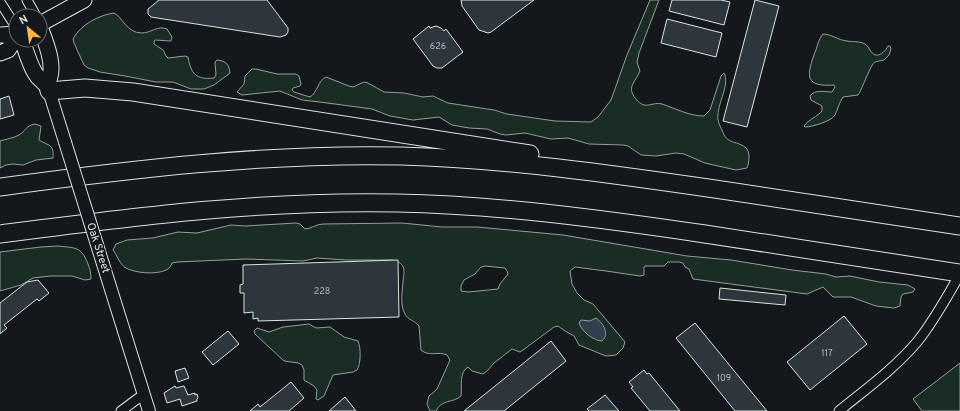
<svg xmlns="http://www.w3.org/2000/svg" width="960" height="411" font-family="Overpass,sans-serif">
  <rect width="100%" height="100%" fill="#14181c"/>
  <path fill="#1a2d24" stroke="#939e99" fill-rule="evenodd" d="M650,0H659L639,53L637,62L640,71C635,83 626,87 636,99C638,102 641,104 644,105C650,106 656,102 662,104C677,109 689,116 704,116L710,110L721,76L724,73C730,84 718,103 718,115C717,120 720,126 722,130C727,145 735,140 745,147C751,151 749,163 747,168L736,170L705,163L684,154L676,153L656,156L641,155L628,146L623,145L589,144L568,138L551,139L525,133L506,135L500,134L487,129L469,128L452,125L439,117L413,120L390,116L372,109L320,102L302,100L280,91L242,95L237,92L244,84L245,76L252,69H256L277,74H296L299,76L301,84L300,86L293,88L292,90L294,92L310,97C318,92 318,80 326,77L349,86L353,87L364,82L368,83L384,92L404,93L423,97L433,96L448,103L494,110L507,114L555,121L591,122L598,117L611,100L627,55Z
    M114,13C123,17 126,33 142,33C151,33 158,25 167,29L172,37L171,41L155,40L154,41V44L163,50L166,56L168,58L185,56L188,57C191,74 196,80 214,78L216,75L215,62L217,60C226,61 229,64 230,73L214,85L204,89H191L173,82H156L125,76L100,72L88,68L84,65L74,43L73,39C80,25 99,15 114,13Z
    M823,34C831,34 838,40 847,41C852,42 860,41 865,44C870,47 870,54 876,55C881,56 886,50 888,46H890L891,49L889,55L884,60C881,61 877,61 875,62C871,63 862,90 858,95L843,97C839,103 838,109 835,115C832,121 812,127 805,127L804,126C809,119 817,117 822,111V106L811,100L810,96C815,89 824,92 832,92L835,87L834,85C806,87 806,77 814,55C817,48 818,40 823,34Z
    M35,124L41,126L39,140C49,146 54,144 53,158L36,160L23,165L13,164L6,165L0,168V141C6,139 14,138 19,135C26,131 25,126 35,124Z
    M296,223L300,224L305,229C311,229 316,224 323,224L402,223L442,227H477L563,235L687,256L731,260L792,270L826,274L836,277L850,276L879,282L908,285L915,289L913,292L903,294L901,297L900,306L894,308L876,306L851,297H833L823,287L807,294L693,279L689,269L685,267L683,263L679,262H668L664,266H645L644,267V275L640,276L606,271L575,267L570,271L572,284L577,293L584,300L593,304L625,342L623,348L616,355L606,356L579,345L574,336L565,331L558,326L554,327L523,350L520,352L512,349L494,363L488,370L483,374L472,371L468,367C459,372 462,386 461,396C454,403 441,399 436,411H430L427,404L429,396L437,389L450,360L447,355C438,351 429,357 421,350L419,326C415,321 407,319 405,314C400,306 402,292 403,282C404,271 407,264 393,260H346L317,258L303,261L246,259L177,262L172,263C171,266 169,269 166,270C156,275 135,273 126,268C120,265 117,255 113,250L116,244L127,240L153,238L178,232L197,233L231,225L245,226ZM485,266L505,268L507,271L508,274L500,284L498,289L468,292L461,291V286L464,280L475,274L481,267Z
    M58,246C75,248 81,246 88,264C90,269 91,273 91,279L85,280L72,276H50L33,278L21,285L0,291V252L41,247Z
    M309,324L316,328L330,327L344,337L358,341C361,348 361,364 357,370L353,372L333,375L324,396L318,400L316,399L317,390L314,386L304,380V370L302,365L298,363L284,361L255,334L254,331L257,328L269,332L283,327Z
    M960,363V411H922L913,399Z"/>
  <path fill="#2f3f4d" stroke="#939e99" d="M596,318C603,323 610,334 602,341C594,341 581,331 579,323L581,320L590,321Z"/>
  <path fill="#2c363c" stroke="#d8e6dc" d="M159,0H267L288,28V32L286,35L280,37L151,17L148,14V9Z
    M461,0H534L491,32L488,33L479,30L462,6Z
    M672,0H721L730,2L724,25L669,11Z
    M755,0L779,6L747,127L723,121Z
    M667,19L722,33L716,57L661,43Z
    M429,26L430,28L436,26L441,28L444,31L446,29L463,52L442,68H437L433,66L413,39Z
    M9,96L14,115L0,119V99Z
    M398,260L399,317L258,321V318L253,319V312L244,313V293H240V285L243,284V265Z
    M38,280L49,293L39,301L37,299L4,325L7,328L0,334V303L27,282Z
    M720,288L786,295L785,305L719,299Z
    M844,316L867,344L810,390L787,362Z
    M695,323L767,411H735L676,338Z
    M228,331L239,344L213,365L202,352Z
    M551,341L566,361L504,411H464Z
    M185,368L189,378L178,382L175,371Z
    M644,370L647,374L649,373L680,411H650L631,388L633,387L629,382Z
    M291,382L304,398L289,411H250L258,404L260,407Z
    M175,386L176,388L184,386L188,395L195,393V395L197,394L198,398L197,399V401L182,406L180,399L167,403L164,393Z
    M605,395L619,411H589L587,409Z
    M345,397L356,411H329Z"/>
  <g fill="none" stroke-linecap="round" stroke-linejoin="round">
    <g stroke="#d8e6dc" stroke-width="11">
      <path id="minor" d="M27,0L36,16
        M0,2L16,27
        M121,411L144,394
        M839,411C866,389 895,368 917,342C934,321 947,297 960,274"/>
    </g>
    <g stroke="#d8e6dc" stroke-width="14">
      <path id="tertiary" d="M49,91L65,142
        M103,264L149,411"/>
    </g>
    <g stroke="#d8e6dc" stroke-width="17">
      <path id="primary" d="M40,24L84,0
        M40,27C46,43 57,68 47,84
        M0,35L16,34
        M22,40C26,51 29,63 35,73C40,82 46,81 49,91
        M0,53L8,50L16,38"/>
    </g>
    <g stroke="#d8e6dc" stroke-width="19">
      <path id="motorway" d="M49,91L85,88L133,92L530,154
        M0,187C133,169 267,153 401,156C507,159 611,174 715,189C797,201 878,214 960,226
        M0,234C133,217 262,200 397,203C500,205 603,219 705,234C790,247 875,260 960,273"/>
    </g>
    <use href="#minor" stroke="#14181c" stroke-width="9"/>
    <use href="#tertiary" stroke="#14181c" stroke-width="12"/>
    <use href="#primary" stroke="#14181c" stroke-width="15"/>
    <use href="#motorway" stroke="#14181c" stroke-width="17"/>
    <g stroke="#d8e6dc" stroke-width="14" stroke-linecap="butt">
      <path id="tertiary-bridge" d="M65,142L103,264"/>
    </g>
    <use href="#tertiary-bridge" stroke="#14181c" stroke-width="12"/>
  </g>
  <g text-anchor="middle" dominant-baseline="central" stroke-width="3" stroke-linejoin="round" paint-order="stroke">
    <g font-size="9" fill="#adbab4">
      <text x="438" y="46">626</text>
      <text x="322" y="291">228</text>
      <text x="827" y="353">117</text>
      <text x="724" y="378">109</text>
    </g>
    <g font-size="11" fill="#d8e6dc" stroke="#14181c">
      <text transform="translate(98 248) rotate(72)">Oak Street</text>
    </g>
  </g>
  <g transform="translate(28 28) rotate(331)"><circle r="19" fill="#14181c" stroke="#626a69"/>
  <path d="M0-3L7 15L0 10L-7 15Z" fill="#ffb74d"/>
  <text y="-6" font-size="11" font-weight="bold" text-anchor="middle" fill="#d8e6dc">N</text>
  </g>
</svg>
